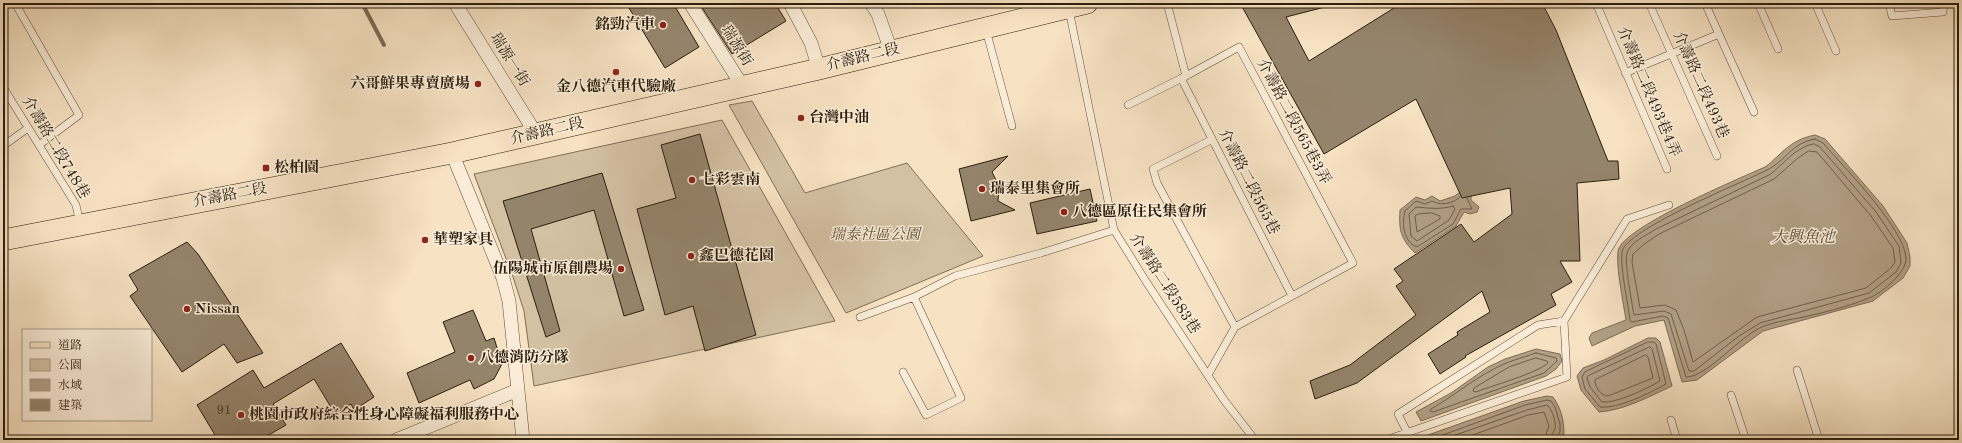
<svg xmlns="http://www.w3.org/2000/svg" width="1962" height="443" font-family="'Old Standard TT','Noto Serif TC',serif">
  <rect width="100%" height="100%" fill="#f7e2c3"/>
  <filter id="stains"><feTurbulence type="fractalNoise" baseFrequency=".005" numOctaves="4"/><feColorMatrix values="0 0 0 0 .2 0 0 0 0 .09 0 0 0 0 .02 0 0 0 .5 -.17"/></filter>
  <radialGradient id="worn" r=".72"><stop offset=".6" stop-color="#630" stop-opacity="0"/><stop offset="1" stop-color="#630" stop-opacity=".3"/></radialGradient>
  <path fill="#d4c1a4" stroke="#807058" d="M752,101L805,193L907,163L983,256L846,313L729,105Z
    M722,120L835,321L534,386L524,311L513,277L474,174Z"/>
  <path fill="#b29f85" stroke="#7c6b55" d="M1815,135L1825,139L1883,206L1896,226L1907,243L1910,257V266L1903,278L1873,301L1763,331L1697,380L1682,382L1664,320L1635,326L1592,346L1589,338L1592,333L1626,320C1624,306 1614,258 1619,248C1631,224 1736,180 1765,167C1770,164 1774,159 1779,155C1790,144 1800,138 1815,135Z
    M1460,192L1471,194V200L1479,207L1477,212L1470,214L1464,212L1456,226L1415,253C1400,238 1399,230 1400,210L1416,197L1425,200L1432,196L1440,201L1455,196Z
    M1648,338H1656L1660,342L1672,386C1648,397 1625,410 1599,412L1581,390L1577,376L1583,368L1604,360Z
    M1536,349L1560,354L1562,361L1556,369L1546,376L1421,421L1416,412L1451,393L1488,367L1505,359Z
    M1547,396L1553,397C1561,408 1564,420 1564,434L1554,440H1425L1428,435L1524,401Z"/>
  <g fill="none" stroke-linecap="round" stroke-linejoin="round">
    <path stroke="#6e5e49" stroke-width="1" d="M1815,139L1823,143C1844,167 1904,228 1906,258C1907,272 1882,293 1869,298C1847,307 1822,313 1799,318C1787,320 1775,322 1764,326C1740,335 1708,377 1686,377L1668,318L1663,316L1632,322L1630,321C1629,307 1618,259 1623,249C1635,226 1739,184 1767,170C1786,161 1791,143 1815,139Z
      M1814,144L1820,147L1876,212L1899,246L1901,263L1896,272L1869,293L1760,323L1739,336L1694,371H1689L1671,314L1664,311L1634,315C1632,303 1624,262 1627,253C1630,242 1647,235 1656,229L1771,174L1794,153L1806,146Z
      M1809,151L1817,152L1871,216L1893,248L1895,262L1891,268L1866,288L1757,317L1693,362L1684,330L1676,310L1665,305L1640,308L1632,262L1633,254L1643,245L1659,234L1774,179L1798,158Z
      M1460,197C1452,204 1441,206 1432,201L1425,204L1416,201L1405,211C1402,223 1403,242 1417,247L1453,224L1461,209H1472L1467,198
      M1453,206L1455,209L1449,220L1417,241L1411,236L1409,214L1416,207C1429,208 1440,210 1453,206Z
      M1432,213L1440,216V219L1417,232L1415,216L1418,214Z
      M1648,342H1654L1656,344L1666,384C1650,393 1618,409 1600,407L1585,389L1582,377L1585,372Z
      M1650,347L1652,349L1660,381C1646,389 1618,403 1602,402L1590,387L1587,378L1588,376Z
      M1536,353L1556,358L1557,361L1544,373L1433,412L1430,411L1431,409C1452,397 1471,381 1492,370C1506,362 1521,358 1536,353Z
      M1646,355L1648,357L1653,378L1608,396C1601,396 1594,386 1595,380Z
      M1536,358L1547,361L1548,363C1535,374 1494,385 1476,392L1473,391L1474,388L1509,367Z
      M1429,440L1525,405L1547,400L1551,401L1555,407L1560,424V432L1555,440
      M1441,440L1527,410L1547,405C1552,409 1558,425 1554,431C1552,435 1550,435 1550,440
      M1459,440L1528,415L1544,412L1549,426L1544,440"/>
    <path stroke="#7c6b55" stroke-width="4" d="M362,3L384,45"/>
  </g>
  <path fill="#95846c" stroke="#2b1e0d" d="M626,3H673L699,47L665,68Z
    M699,3H775L786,21L732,54Z
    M1240,3H1324L1325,7L1286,17L1309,61L1402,3H1542L1556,30L1608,161H1618L1619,179L1577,183L1580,261H1560L1572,282L1551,294L1556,305L1465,356L1466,357L1440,374L1428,354L1458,335L1457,332L1490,312L1482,291L1357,383L1315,399L1310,381L1350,365L1416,315L1396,286L1403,281L1394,269L1461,224L1474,242L1512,214L1510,188L1462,198L1416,99L1324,154Z
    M700,134L756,335L705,351L693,306L665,315L637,209L676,198L661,145Z
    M1008,156L992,172L999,186L998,201L1015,210L971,221L959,169Z
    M602,173L644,310L624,316L594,210L531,229L560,331L546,337L503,201Z
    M1090,189L1097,221L1037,234L1030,203Z
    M187,242L198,254L263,353L237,363L224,344L182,372L130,296L138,290L129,275Z
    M473,310L486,341L494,338L502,364L494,379L474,389L470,380L419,403L407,373L455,352L443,322Z
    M341,343L374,397L354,410L351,404L335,414L314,379L273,404L286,425L260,440H218L197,405L253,370L264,388Z"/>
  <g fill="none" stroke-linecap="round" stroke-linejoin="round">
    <g stroke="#5e4f3a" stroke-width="8">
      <path id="service" d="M15,3L79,115L39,145
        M1167,3L1186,76
        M1596,3L1667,169
        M1649,3L1717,156
        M1705,3L1754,112
        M1758,3L1778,49
        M1815,3L1836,51
        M1889,3L1892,16L1943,12L1944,3
        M1069,10L1114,230L1147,283L1224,400L1255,440
        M986,30L1012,126
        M1625,73L1719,34
        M1181,78L1292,296
        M3,87L76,205L80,224
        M1128,105L1186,76L1239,47L1353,263L1235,327
        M1211,140L1153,169L1157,183L1235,327
        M3,146L28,128
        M860,317L914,297L955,276L1041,253L1114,230
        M1797,370L1819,440
        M903,372L926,415L961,398L914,297
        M1208,375L1235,327
        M1731,395L1746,440
        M1671,420L1677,440
        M1408,434L1398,414L1538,325L1564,321
        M1386,440L1567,377L1564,321L1627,219L1669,205"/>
    </g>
    <g stroke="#5e4f3a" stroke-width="14">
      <path id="minor" d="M455,3L536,134
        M690,3L743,87
        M790,3L811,43L819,69
        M871,3L878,14L891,51
        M452,153L503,278L509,301L523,440
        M396,440L518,390"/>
    </g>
    <g stroke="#2b1e0d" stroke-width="22">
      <path id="primary" d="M3,240L452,153L819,69L1087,3"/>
    </g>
    <use href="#service" stroke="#faecd8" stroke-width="7"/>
    <use href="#minor" stroke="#faecd8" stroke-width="13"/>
    <use href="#primary" stroke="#f7e2c3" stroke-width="21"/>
  </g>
  <g fill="#8f2418" stroke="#faecd8" stroke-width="1.5">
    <circle cx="663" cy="25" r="4"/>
    <circle cx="616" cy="72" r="4"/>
    <circle cx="478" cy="84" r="4"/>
    <circle cx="801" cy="118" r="4"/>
    <rect x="262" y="164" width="8" height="8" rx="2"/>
    <circle cx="692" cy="180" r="4"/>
    <circle cx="982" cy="189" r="4"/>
    <circle cx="1064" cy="212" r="4"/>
    <circle cx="425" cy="240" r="4"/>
    <circle cx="691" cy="256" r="4"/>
    <circle cx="621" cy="269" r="4"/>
    <circle cx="187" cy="309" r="4"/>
    <circle cx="471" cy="358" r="4"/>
    <circle cx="241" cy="415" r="4"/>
  </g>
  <g text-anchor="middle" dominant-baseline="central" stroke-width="3" stroke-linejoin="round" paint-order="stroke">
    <g font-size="13" fill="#463825">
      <text x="224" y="410">91</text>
    </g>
    <g font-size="15" font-weight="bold" fill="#2b1e0d" stroke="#faecd8" text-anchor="start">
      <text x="655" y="25" text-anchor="end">銘勁汽車</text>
      <text x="470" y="84" text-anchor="end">六哥鮮果專賣廣場</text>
      <text x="616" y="87" text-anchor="middle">金八德汽車代驗廠</text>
      <text x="809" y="118">台灣中油</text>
      <text x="274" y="168">松柏園</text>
      <text x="700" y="180">七彩雲南</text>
      <text x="990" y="189">瑞泰里集會所</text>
      <text x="1072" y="212">八德區原住民集會所</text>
      <text x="433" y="240">華塑家具</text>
      <text x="699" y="256">鑫巴德花園</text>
      <text x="613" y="269" text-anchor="end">伍陽城市原創農場</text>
      <text x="195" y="309">Nissan</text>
      <text x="479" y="358">八德消防分隊</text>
      <text x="249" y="415">桃園市政府綜合性身心障礙福利服務中心</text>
    </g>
    <g font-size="15" fill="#2b1e0d" stroke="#faecd8">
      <text transform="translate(736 46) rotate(58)">瑞源街</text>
      <text transform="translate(863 58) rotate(-14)">介壽路二段</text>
      <text transform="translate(509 60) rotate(58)">瑞源一街</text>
      <text transform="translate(1700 85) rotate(66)">介壽路二段493巷</text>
      <text transform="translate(1648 92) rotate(67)">介壽路二段493巷4弄</text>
      <text transform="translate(1293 122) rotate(62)">介壽路二段565巷3弄</text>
      <text transform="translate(547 132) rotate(-13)">介壽路二段</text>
      <text transform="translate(55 148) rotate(59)">介壽路二段748巷</text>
      <text transform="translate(1248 182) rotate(63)">介壽路二段565巷</text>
      <text transform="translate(230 196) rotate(-11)">介壽路二段</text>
      <text transform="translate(1164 284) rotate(57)">介壽路二段583巷</text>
    </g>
    <g font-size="15" font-style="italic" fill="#5e4f3a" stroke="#faecd8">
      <text x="875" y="235">瑞泰社區公園</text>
    </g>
    <g font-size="16" font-style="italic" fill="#5a4b37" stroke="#faecd8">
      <text x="1803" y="238">大興魚池</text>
    </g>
  </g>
  <rect width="1962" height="443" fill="none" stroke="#f7e2c3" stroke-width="16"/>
  <rect x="4" y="4" width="1954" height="435" fill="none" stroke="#2b1e0d" stroke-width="2"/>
  <rect x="8" y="8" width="1946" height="427" fill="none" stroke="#2b1e0d"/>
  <rect x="22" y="329" width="130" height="92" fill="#faecd8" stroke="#a79a87"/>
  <rect x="30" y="342" width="20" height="6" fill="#f7e2c3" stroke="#a79a87"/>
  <text x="58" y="349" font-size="12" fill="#2b1e0d">道路</text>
  <rect x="30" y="359" width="20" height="12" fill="#d4c1a4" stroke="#a79a87"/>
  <text x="58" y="369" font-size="12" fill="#2b1e0d">公園</text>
  <rect x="30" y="379" width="20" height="12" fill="#b29f85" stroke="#a79a87"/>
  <text x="58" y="389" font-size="12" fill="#2b1e0d">水域</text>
  <rect x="30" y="399" width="20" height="12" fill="#95846c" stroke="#a79a87"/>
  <text x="58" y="409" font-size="12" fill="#2b1e0d">建築</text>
  <rect width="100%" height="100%" filter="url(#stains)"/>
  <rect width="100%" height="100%" fill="url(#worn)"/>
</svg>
